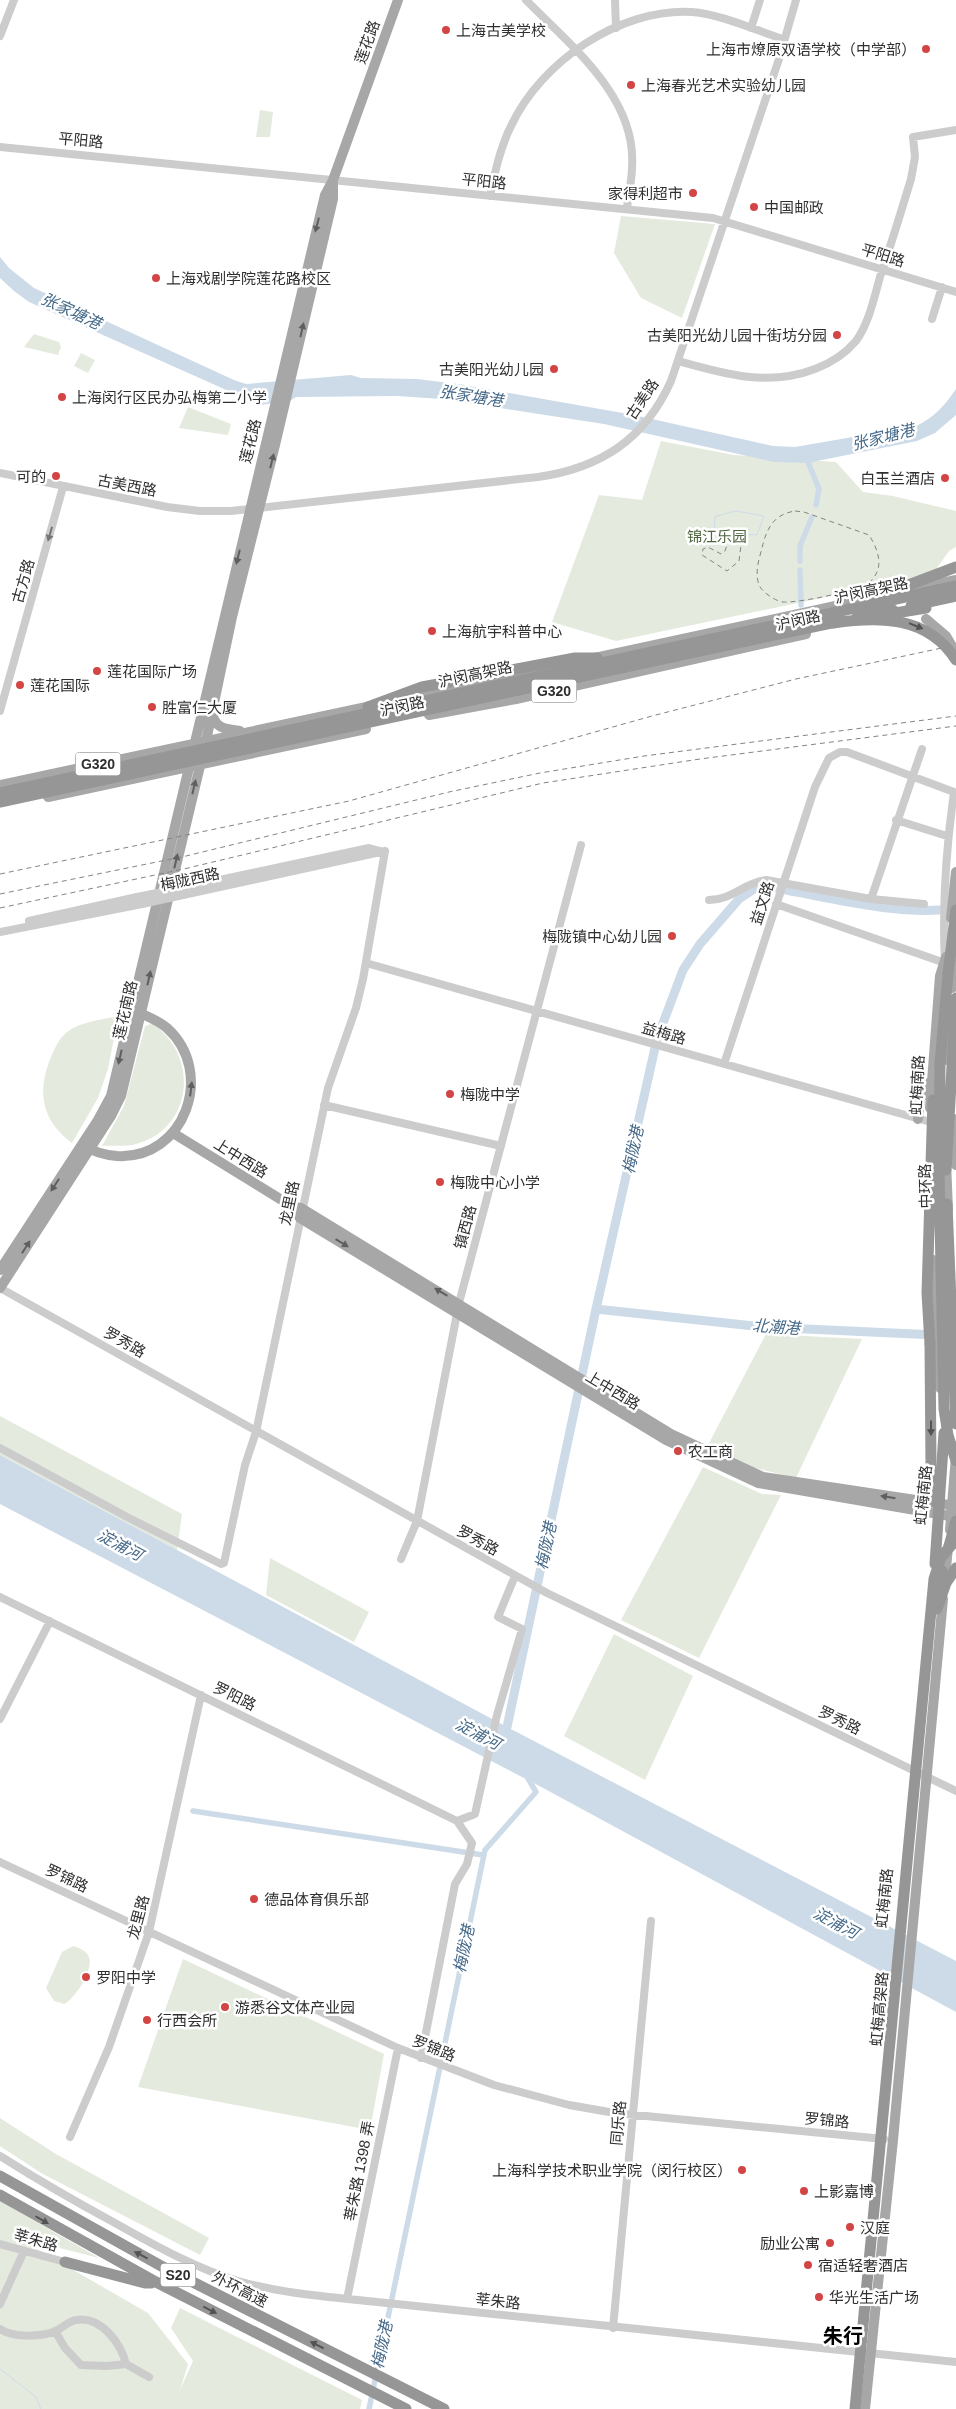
<svg xmlns="http://www.w3.org/2000/svg" width="956" height="2409" font-family="Helvetica,'Noto Sans SC',sans-serif">
  <rect width="100%" height="100%" fill="#fff"/>
  <path fill="#e4ebde" d="M260,110L273,112L270,137H256Z
    M621,216L715,224L682,318L641,298L614,253Z
    M34,334L59,342L61,347L58,355L24,347Z
    M81,353L95,360L88,373L74,366Z
    M188,407L231,424L228,435L179,428Z
    M661,441L734,455L836,462L863,492L893,496L956,511V547L949,551L932,575L616,641L552,622L599,495L642,500Z
    M114,1017H118L108,1069L98,1098L72,1143C43,1122 37,1094 49,1062C53,1052 58,1039 67,1032C81,1022 98,1020 114,1017Z
    M154,1023C162,1031 171,1040 176,1050C195,1087 179,1133 136,1144C126,1147 112,1145 102,1146L124,1106L145,1026Z
    M766,1334L862,1339L796,1478L750,1467L707,1447Z
    M0,1416L182,1514L177,1550L0,1455Z
    M703,1467L762,1494L781,1495L699,1658L621,1620Z
    M270,1558L369,1612L354,1642L266,1595Z
    M614,1634L693,1676L645,1780L564,1736Z
    M73,1946C79,1948 86,1950 89,1957C94,1969 75,1999 64,2004L54,2001L46,1988L62,1952Z
    M183,1959L384,2054L370,2130L138,2087Z
    M0,2118L56,2154L209,2238L200,2255L41,2173L0,2146Z
    M0,2201L99,2258L16,2237L148,2313L188,2364L180,2390L193,2361L171,2328L180,2308L362,2400L360,2409H0Z"/>
  <path fill="#cddbe8" d="M0,257L9,268L34,288L234,380L246,384L351,375L361,378L417,379L458,384L634,415L773,446L795,447L916,426C934,418 945,405 956,389V415L935,433L917,441L807,463L774,462L604,424L442,399L397,396L296,397L290,401L260,405L29,302L14,291L0,278Z
    M0,1455L507,1727L956,1961V2012L545,1789L0,1504Z"/>
  <g fill="none" stroke-linecap="round" stroke-linejoin="round">
    <path stroke="#cddbe8" stroke-width="1" d="M736,511L764,516L757,535L716,533L714,531L715,517Z
      M0,2369L35,2396L41,2409"/>
    <path stroke="#cddbe8" stroke-width="5.5" d="M806,457L819,489L816,505
      M800,561V546L812,517
      M800,570L801,605
      M193,1811L483,1855
      M369,2409L485,1850L536,1792L526,1775"/>
    <path stroke="#cddbe8" stroke-width="9" d="M596,1309L763,1327L936,1335
      M507,1727L596,1309L657,1039L683,970L700,944L739,899L754,889L769,887C824,896 896,916 951,909"/>
    <path stroke="#ccc" stroke-width="8" d="M526,0C570,45 637,97 632,167C632,181 628,195 627,209
      M615,0L616,28
      M751,28L760,0
      M0,36L14,0
      M0,147L713,218L956,292
      M490,196C495,172 500,148 511,126C541,62 619,8 692,12C720,14 755,30 783,39
      M932,319L942,287
      M678,361C724,374 768,387 815,369C831,363 845,354 856,341C869,323 874,298 880,277C891,245 901,212 911,179L915,157L913,137L956,130
      M0,473L167,507L200,511H231L538,477C601,468 645,439 671,381L779,59L796,0
      M0,711L63,487
      M896,820L947,836
      M187,887L369,848L380,851
      M183,895L385,851
      M871,899L922,749
      M709,900C732,900 743,883 766,880L871,899L924,904
      M29,921L137,897
      M0,932L142,904
      M366,963L934,1123
      M724,1064L815,787L829,758L840,752H847L954,792C946,849 942,906 945,963L776,904
      M324,1105L501,1146
      M0,1288L547,1593L956,1791
      M0,1448L127,1517L221,1564L224,1563L245,1465L256,1432L328,1088L356,1008L363,979L385,851
      M401,1559L417,1521L459,1303L581,845
      M0,1597L457,1821
      M0,1719L50,1621
      M457,1821L475,1814L497,1715L522,1629L498,1617L515,1576
      M0,1862L398,2048L494,2085L569,2105L615,2113L884,2139
      M421,2058L455,1884L467,1864L472,1843L457,1821
      M70,2137L109,2047L149,1932L201,1695
      M0,2156C38,2180 76,2202 115,2223C154,2245 195,2268 238,2281C283,2294 331,2297 377,2302L956,2362
      M0,2244L65,2262
      M347,2299L398,2048
      M0,2304L24,2251
      M613,2328L651,1921
      M0,2329C13,2338 41,2337 56,2331C62,2328 69,2321 76,2320C101,2315 121,2344 126,2364L149,2377
      M55,2331L65,2348L81,2365L107,2366L126,2364"/>
    <path stroke="#a7a7a7" stroke-width="10" d="M900,592L956,580
      M590,659L877,597
      M395,701L542,670
      M212,713C215,729 226,729 240,731
      M429,715L516,699L806,634
      M0,785L376,705
      M48,797L366,729
      M951,918L956,872
      M952,988L956,957
      M947,1060L948,1027
      M930,1108L940,976L946,957
      M918,1119L920,1099L930,1082
      M954,1119L956,1165
      M173,1133L293,1207L300,1218L666,1440L758,1483L956,1517
      M85,1146C95,1153 105,1155 117,1156C185,1160 216,1072 167,1028C159,1021 149,1017 140,1013
      M946,1162L948,1210
      M293,1207L301,1208L671,1434L763,1477L956,1506
      M933,1260L937,1373L940,1388
      M0,1270L98,1120L111,1096L325,195L333,180L398,0
      M0,1288L111,1116L121,1096L206,741L232,617L275,445L333,199V183
      M950,1530L956,1456
      M945,1579L948,1547
      M865,2409L893,2140L943,1599"/>
    <path stroke="#969696" stroke-width="11" d="M911,606L956,596
      M857,617L893,610
      M760,638L841,621
      M948,974L956,910
      M930,1344L931,1467L937,1504
      M937,1600L942,1571
      M0,2176L163,2267L444,2409
      M0,2195L156,2282L406,2409
      M65,2262L145,2283H151"/>
    <path stroke="#848484" stroke-width="1" stroke-dasharray="5 4" stroke-linecap="butt" d="M795,511L804,512L869,535C876,546 883,561 876,574C874,578 869,584 865,585C850,592 799,603 783,602C775,601 762,592 759,585C754,571 760,557 763,544C768,525 776,514 795,511Z
      M737,531L742,537L739,561L727,571L702,555L703,549L708,547L721,554L725,551L731,533Z
      M0,874L349,801L652,716L796,679L956,645
      M0,894L186,856L449,792L540,773L644,756L956,716
      M0,908L188,868L543,783L700,759L956,726"/>
    <path stroke="#ccc" stroke-width="8" d="M137,897L187,887
      M142,904L183,895"/>
    <path stroke="#a7a7a7" stroke-width="10" d="M926,619L946,636L956,653"/>
    <path stroke="#969696" stroke-width="11" d="M869,600L956,567
      M883,615L926,608
      M833,623C879,616 928,616 956,660
      M368,707L422,687L575,658H597
      M0,793L956,586
      M0,802L760,638
      M948,974L940,1064L939,1171L944,1409L948,1435L956,1461
      M946,1170L956,998
      M947,1204L956,1424
      M930,1344L927,1293L933,1100
      M949,1546L956,1521
      M935,1564L944,1433
      M937,1609L946,1583L956,1568
      M855,2409L934,1579L941,1557L956,1540"/>
  </g>
  <defs><path id="oneway-solid" d="M-6-.8H1V-3.2L6.5 0L1 3.2V.8H-6Z" transform="scale(1.25)"/></defs>
  <g fill="#5f5f5f">
    <use href="#oneway-solid" transform="translate(317 225) rotate(105)"/>
    <use href="#oneway-solid" transform="translate(302 330) rotate(-77)"/>
    <use href="#oneway-solid" transform="translate(272 461) rotate(-76)"/>
    <use href="#oneway-solid" transform="translate(238 557) rotate(104)"/>
    <use href="#oneway-solid" transform="translate(194 787) rotate(-77)"/>
    <use href="#oneway-solid" transform="translate(176 861) rotate(-77)"/>
    <use href="#oneway-solid" transform="translate(149 978) rotate(-77)"/>
    <use href="#oneway-solid" transform="translate(120 1057) rotate(103)"/>
    <use href="#oneway-solid" transform="translate(191 1089) rotate(-83)"/>
    <use href="#oneway-solid" transform="translate(55 1185) rotate(123)"/>
    <use href="#oneway-solid" transform="translate(342 1243) rotate(31)"/>
    <use href="#oneway-solid" transform="translate(26 1247) rotate(-57)"/>
    <use href="#oneway-solid" transform="translate(441 1292) rotate(-149)"/>
    <use href="#oneway-solid" transform="translate(888 1497) rotate(-171)"/>
  </g>
  <use fill="#767676" href="#oneway-solid" transform="translate(50 534) rotate(106)"/>
  <g fill="#535353">
    <use href="#oneway-solid" transform="translate(916 626) rotate(22)"/>
    <use href="#oneway-solid" transform="translate(931 1428) rotate(90)"/>
    <use href="#oneway-solid" transform="translate(42 2220) rotate(30)"/>
    <use href="#oneway-solid" transform="translate(141 2255) rotate(-152)"/>
    <use href="#oneway-solid" transform="translate(210 2310) rotate(27)"/>
    <use href="#oneway-solid" transform="translate(317 2345) rotate(-153)"/>
  </g>
  <g fill="#d34544" stroke="#fff" stroke-width="2">
    <circle cx="446" cy="30" r="5"/>
    <circle cx="926" cy="49" r="5"/>
    <circle cx="631" cy="85" r="5"/>
    <circle cx="693" cy="193" r="5"/>
    <circle cx="754" cy="207" r="5"/>
    <circle cx="156" cy="278" r="5"/>
    <circle cx="837" cy="335" r="5"/>
    <circle cx="554" cy="369" r="5"/>
    <circle cx="62" cy="397" r="5"/>
    <circle cx="56" cy="476" r="5"/>
    <circle cx="945" cy="478" r="5"/>
    <circle cx="432" cy="631" r="5"/>
    <circle cx="97" cy="671" r="5"/>
    <circle cx="20" cy="685" r="5"/>
    <circle cx="152" cy="707" r="5"/>
    <circle cx="672" cy="936" r="5"/>
    <circle cx="450" cy="1094" r="5"/>
    <circle cx="440" cy="1182" r="5"/>
    <circle cx="678" cy="1451" r="5"/>
    <circle cx="254" cy="1899" r="5"/>
    <circle cx="86" cy="1977" r="5"/>
    <circle cx="225" cy="2007" r="5"/>
    <circle cx="147" cy="2020" r="5"/>
    <circle cx="742" cy="2170" r="5"/>
    <circle cx="804" cy="2191" r="5"/>
    <circle cx="850" cy="2227" r="5"/>
    <circle cx="830" cy="2243" r="5"/>
    <circle cx="808" cy="2265" r="5"/>
    <circle cx="819" cy="2297" r="5"/>
  </g>
  <g text-anchor="middle" dominant-baseline="central" stroke-width="5" stroke-linejoin="round" paint-order="stroke">
    <g fill="#fff" stroke="#6d6d6d" stroke-width="1">
      <rect x="531.5" y="679.5" width="45" height="23" rx="4"/>
      <rect x="75.5" y="752.5" width="45" height="23" rx="4"/>
      <rect x="160.5" y="2263.5" width="35" height="23" rx="4"/>
    </g>
    <g font-size="14" font-weight="bold" fill="#2f2f2f">
      <text x="554" y="691">G320</text>
      <text x="98" y="764">G320</text>
      <text x="178" y="2275">S20</text>
    </g>
    <g font-size="15" fill="#2f2f2f" stroke="#fff" text-anchor="start">
      <text x="456" y="30">上海古美学校</text>
      <text x="916" y="49" text-anchor="end">上海市燎原双语学校（中学部）</text>
      <text x="641" y="85">上海春光艺术实验幼儿园</text>
      <text x="683" y="193" text-anchor="end">家得利超市</text>
      <text x="764" y="207">中国邮政</text>
      <text x="166" y="278">上海戏剧学院莲花路校区</text>
      <text x="827" y="335" text-anchor="end">古美阳光幼儿园十街坊分园</text>
      <text x="544" y="369" text-anchor="end">古美阳光幼儿园</text>
      <text x="72" y="397">上海闵行区民办弘梅第二小学</text>
      <text x="46" y="476" text-anchor="end">可的</text>
      <text x="935" y="478" text-anchor="end">白玉兰酒店</text>
      <text x="442" y="631">上海航宇科普中心</text>
      <text x="107" y="671">莲花国际广场</text>
      <text x="30" y="685">莲花国际</text>
      <text x="162" y="707">胜富仁大厦</text>
      <text x="662" y="936" text-anchor="end">梅陇镇中心幼儿园</text>
      <text x="460" y="1094">梅陇中学</text>
      <text x="450" y="1182">梅陇中心小学</text>
      <text x="688" y="1451">农工商</text>
      <text x="264" y="1899">德品体育俱乐部</text>
      <text x="96" y="1977">罗阳中学</text>
      <text x="235" y="2007">游悉谷文体产业园</text>
      <text x="157" y="2020">行西会所</text>
      <text x="732" y="2170" text-anchor="end">上海科学技术职业学院（闵行校区）</text>
      <text x="814" y="2191">上影嘉博</text>
      <text x="860" y="2227">汉庭</text>
      <text x="820" y="2243" text-anchor="end">励业公寓</text>
      <text x="818" y="2265">宿适轻奢酒店</text>
      <text x="829" y="2297">华光生活广场</text>
    </g>
    <g font-size="15" fill="#2f2f2f" stroke="#fff">
      <text transform="translate(367 42) rotate(-70)">莲花路</text>
      <text transform="translate(81 140) rotate(5)">平阳路</text>
      <text transform="translate(484 181) rotate(6)">平阳路</text>
      <text transform="translate(883 255) rotate(17)">平阳路</text>
      <text transform="translate(642 399) rotate(-56)">古美路</text>
      <text transform="translate(250 441) rotate(-76)">莲花路</text>
      <text transform="translate(127 485) rotate(11)">古美西路</text>
      <text transform="translate(23 581) rotate(-74)">古方路</text>
      <text transform="translate(871 590) rotate(-12)">沪闵高架路</text>
      <text transform="translate(798 620) rotate(-13)">沪闵路</text>
      <text transform="translate(475 674) rotate(-12)">沪闵高架路</text>
      <text transform="translate(402 706) rotate(-12)">沪闵路</text>
      <text transform="translate(190 879) rotate(-12)">梅陇西路</text>
      <text transform="translate(762 903) rotate(-72)">益文路</text>
      <text transform="translate(125 1010) rotate(-77)">莲花南路</text>
      <text transform="translate(664 1033) rotate(16)">益梅路</text>
      <text transform="translate(917 1085) rotate(-87)">虹梅南路</text>
      <text transform="translate(241 1158) rotate(32)">上中西路</text>
      <text transform="translate(925 1186) rotate(-91)">中环路</text>
      <text transform="translate(289 1203) rotate(-78)">龙里路</text>
      <text transform="translate(465 1227) rotate(-75)">镇西路</text>
      <text transform="translate(125 1342) rotate(30)">罗秀路</text>
      <text transform="translate(613 1390) rotate(31)">上中西路</text>
      <text transform="translate(923 1495) rotate(-84)">虹梅南路</text>
      <text transform="translate(478 1540) rotate(29)">罗秀路</text>
      <text transform="translate(235 1696) rotate(26)">罗阳路</text>
      <text transform="translate(840 1720) rotate(26)">罗秀路</text>
      <text transform="translate(67 1878) rotate(25)">罗锦路</text>
      <text transform="translate(884 1898) rotate(-84)">虹梅南路</text>
      <text transform="translate(138 1917) rotate(-75)">龙里路</text>
      <text transform="translate(879 2009) rotate(-85)">虹梅高架路</text>
      <text transform="translate(434 2048) rotate(22)">罗锦路</text>
      <text transform="translate(827 2120) rotate(5)">罗锦路</text>
      <text transform="translate(618 2123) rotate(-85)">同乐路</text>
      <text transform="translate(359 2171) rotate(-79)">莘朱路 1398 弄</text>
      <text transform="translate(36 2240) rotate(16)">莘朱路</text>
      <text transform="translate(240 2289) rotate(27)">外环高速</text>
      <text transform="translate(498 2301) rotate(6)">莘朱路</text>
    </g>
    <g font-size="15" fill="#4f6641" stroke="#fff">
      <text x="717" y="536">锦江乐园</text>
    </g>
    <g font-size="16" font-style="italic" fill="#456989" stroke="#fff">
      <text transform="translate(71 311) rotate(25)">张家塘港</text>
      <text transform="translate(471 396) rotate(9)">张家塘港</text>
      <text transform="translate(883 437) rotate(-14)">张家塘港</text>
      <text transform="translate(633 1150) rotate(-78)">梅陇港</text>
      <text transform="translate(776 1327) rotate(4)">北潮港</text>
      <text transform="translate(120 1545) rotate(28)">淀浦河</text>
      <text transform="translate(546 1546) rotate(-78)">梅陇港</text>
      <text transform="translate(478 1734) rotate(28)">淀浦河</text>
      <text transform="translate(836 1923) rotate(28)">淀浦河</text>
      <text transform="translate(464 1949) rotate(-78)">梅陇港</text>
      <text transform="translate(382 2345) rotate(-78)">梅陇港</text>
    </g>
    <g font-size="20" font-weight="bold" fill="#000" stroke="#fff">
      <text x="843" y="2336">朱行</text>
    </g>
  </g>
</svg>
